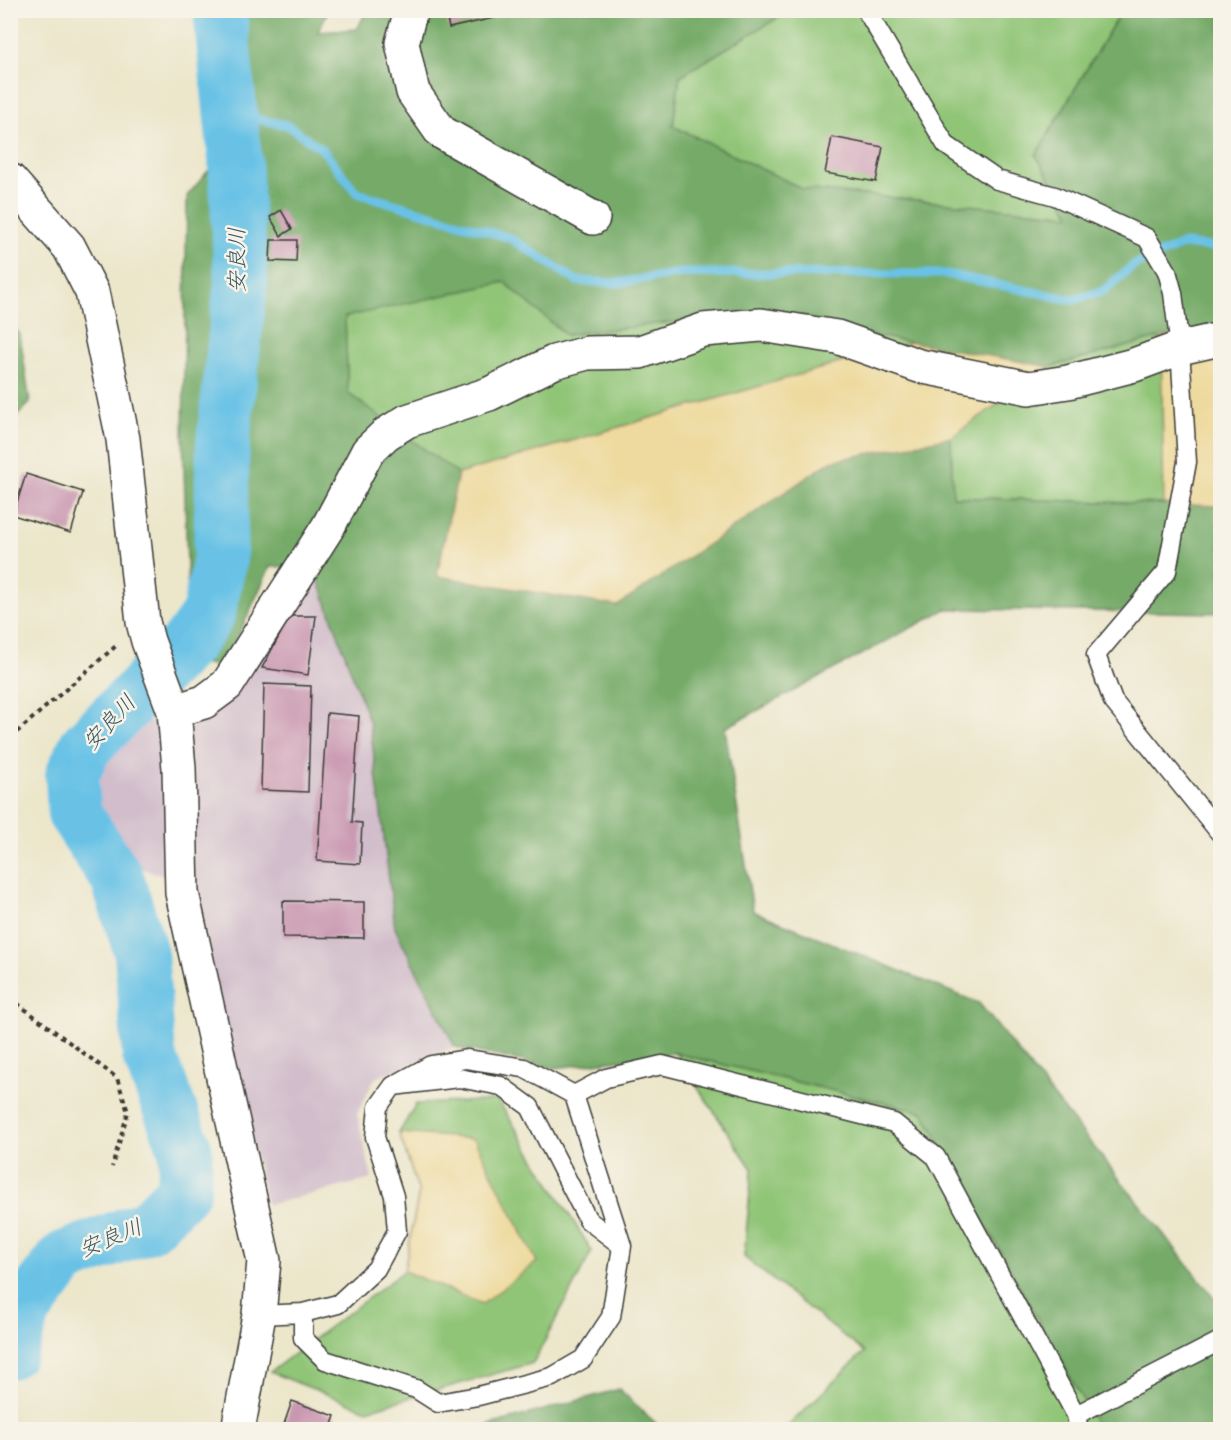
<svg xmlns="http://www.w3.org/2000/svg" width="1231" height="1440" font-family="Mynerve,'Klee One',sans-serif">
  <rect width="100%" height="100%" fill="#f7f3e8"/>
  <filter id="ink" filterUnits="userSpaceOnUse"><feTurbulence type="fractalNoise" baseFrequency=".0167" numOctaves="2"/><feDisplacementMap in="SourceGraphic" scale="12" xChannelSelector="R" yChannelSelector="G"/><feConvolveMatrix kernelMatrix="1 2 1 2 8 2 1 2 1" color-interpolation-filters="sRGB"/></filter>
  <filter id="wash" filterUnits="userSpaceOnUse"><feTurbulence type="fractalNoise" baseFrequency=".008" numOctaves="4" result="noise"/><feDisplacementMap in="SourceGraphic" scale="24" xChannelSelector="R" yChannelSelector="G"/><feGaussianBlur stdDeviation="1.35" result="paint"/><feColorMatrix in="noise" values="0 0 0 0 0 0 0 0 0 0 0 0 0 0 0 0 0 1.4 0 .05"/><feComposite in="paint" operator="in"/></filter>
  <g filter="url(#wash)">
    <rect width="100%" height="100%" fill="#ece6cb"/>
    <path fill="#d1bdcb" d="M313,565L370,724L395,928L455,1047L375,1078L357,1114L372,1179L267,1205L193,885L133,866L100,816L99,756L148,722L199,720Z"/>
    <path fill="#90c577" stroke="#56704a" stroke-width="1.5" d="M786,11H1121L1036,155L1071,215L802,189L673,126L680,76L785,13Z
      M505,282L566,335L746,313L912,342L458,474L347,393L345,316Z
      M1161,337L1164,504L952,497L951,437L1050,367Z
      M675,1053L923,1112L1099,1429H785L864,1352L744,1257L752,1169Z
      M498,1100L592,1251L533,1363L367,1410L270,1372L404,1271L482,1304L474,1139L399,1133L416,1104Z"/>
    <path fill="#74aa68" stroke="#486342" stroke-width="1.5" d="M367,10L786,11V13L680,76L673,126L803,189L1071,215L1036,155L1121,11H1220V328L1161,337L1050,367L746,313L566,335L504,282L345,317L348,393L458,474L437,576L617,606L831,461L951,437L953,497L1220,506V613L946,609L725,728L753,911L979,1003L1220,1305V1429H1099L923,1112L675,1053L555,1068L455,1047L395,928L370,724L313,565L270,567L224,667L190,661L183,436L187,196L209,170L243,163L225,11H328L318,32L357,29Z
      M11,321L20,335L30,403L11,422Z
      M619,1389L662,1429H475Z"/>
    <path fill="#eeda9e" stroke="#857b5d" stroke-width="1.5" d="M1220,328V506L1164,504L1161,337Z
      M912,342L1050,367L951,437L831,461L617,606L437,576L458,474Z
      M399,1133L474,1139L537,1262L482,1304L404,1271L419,1192Z"/>
    <g fill="none" stroke-linecap="round" stroke-linejoin="round">
      <path stroke="#69c2e6" stroke-width="9" d="M230,110L241,116L287,125L322,149L357,193L510,238L577,281L617,283L681,273L946,274L1073,300L1103,291L1134,265L1184,244L1220,248"/>
      <path stroke="#69c2e6" stroke-width="54" d="M10,1352L25,1310L64,1258L148,1226L184,1190L186,1151L149,1055L141,953L117,878L74,813L72,775L85,747L188,643L208,615L220,559L223,442L241,283L235,158L220,10"/>
    </g>
    <g id="blocks">
      <path fill="#c997b1" d="M445,10H506L507,15L449,28Z
        M832,137L883,147L876,182L825,173Z
        M281,210L292,229L281,236L270,217Z
        M271,240H297L296,262L270,261Z
        M26,474L83,492L71,533L13,515Z
        M290,616H316L308,675L262,668Z
        M264,684L311,686L308,792L261,790Z
        M327,713L359,716L352,822L362,823L360,864L317,861Z
        M283,901L364,902V938L283,937Z
        M292,1401L335,1416L330,1430H282Z"/>
    </g>
  </g>
  <g filter="url(#ink)">
    <use href="#blocks" fill-opacity="0" stroke="#3b3a36" stroke-width="1.5"/>
    <g fill="none" stroke-linecap="round" stroke-linejoin="round">
      <g stroke="#3b3a36" stroke-width="21">
        <path id="service" d="M866,10L946,145L997,180L1055,196L1147,238L1167,271L1173,293L1180,348L1187,462L1167,571L1096,655L1113,701L1220,833
          M574,1095L606,1078L662,1065L894,1123L936,1157L1076,1415
          M303,1313V1338L325,1360L416,1389L438,1403L478,1396L552,1377L583,1359L611,1317L622,1246L588,1220L530,1107L501,1086L459,1078L393,1086
          M259,1315L303,1313L338,1304L376,1269L397,1231L394,1196L375,1137L378,1107L393,1086L431,1065L466,1059L524,1068L574,1095L622,1246
          M1079,1430L1076,1415L1220,1341"/>
      </g>
      <g stroke="#3b3a36" stroke-width="36">
        <path id="minor" d="M411,10L402,43L413,92L441,132L593,218
          M174,711L204,702L227,685L328,527L368,451L386,434L407,421L489,394L554,362L587,353L640,352L703,330L761,325L837,337L919,366L1029,388L1068,382L1134,365L1180,348L1220,339"/>
      </g>
      <g stroke="#3b3a36" stroke-width="36">
        <path id="tertiary" d="M10,180L69,247L92,292L123,439L143,622L148,641L174,711L179,768L182,893L264,1261L259,1315L238,1430"/>
      </g>
      <path stroke="#3b3a36" stroke-width="4" stroke-dasharray="4.5 4.5" stroke-linecap="butt" d="M10,738L117,645
        M10,998L117,1078L128,1112L112,1167"/>
      <use href="#service" stroke="#fff" stroke-width="18"/>
      <use href="#minor" stroke="#fff" stroke-width="33"/>
      <use href="#tertiary" stroke="#fff" stroke-width="33"/>
    </g>
  </g>
  <g text-anchor="middle" dominant-baseline="central" stroke-width="5" stroke-linejoin="round" paint-order="stroke">
    <g font-size="22" font-style="italic" fill="#375663" stroke="#f7f3e8">
      <text transform="translate(238 260) rotate(-90)">安良川</text>
      <text transform="translate(110 723) rotate(-47)">安良川</text>
      <text transform="translate(111 1239) rotate(-22)">安良川</text>
    </g>
  </g>
  <rect width="1231" height="1440" fill="none" stroke="#f7f3e8" stroke-width="36"/>
</svg>
